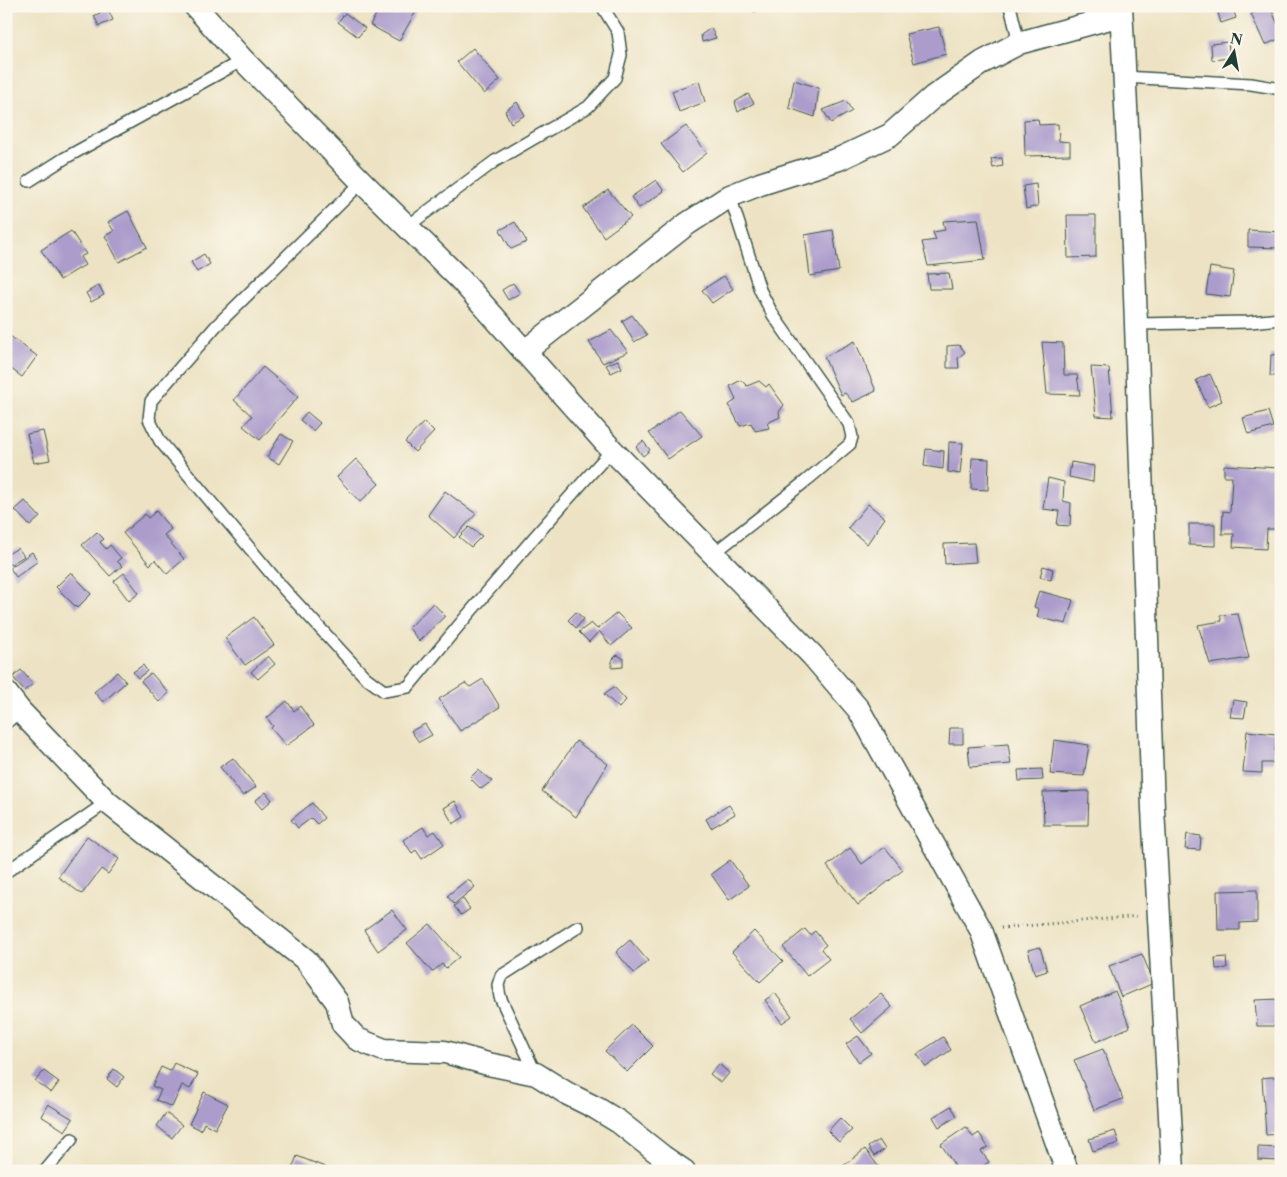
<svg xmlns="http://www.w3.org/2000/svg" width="1287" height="1177" font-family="'Libre Caslon Text',serif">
  <rect width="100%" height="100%" fill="#fbf7ec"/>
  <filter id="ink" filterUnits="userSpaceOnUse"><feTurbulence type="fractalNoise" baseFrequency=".02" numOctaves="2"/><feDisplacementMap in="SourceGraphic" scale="10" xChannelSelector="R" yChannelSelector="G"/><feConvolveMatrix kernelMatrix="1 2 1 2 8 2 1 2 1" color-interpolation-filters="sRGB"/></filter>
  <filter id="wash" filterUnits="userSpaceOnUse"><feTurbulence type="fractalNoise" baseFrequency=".0096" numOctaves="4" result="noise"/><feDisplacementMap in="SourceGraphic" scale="20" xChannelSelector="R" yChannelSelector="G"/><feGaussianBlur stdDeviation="1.12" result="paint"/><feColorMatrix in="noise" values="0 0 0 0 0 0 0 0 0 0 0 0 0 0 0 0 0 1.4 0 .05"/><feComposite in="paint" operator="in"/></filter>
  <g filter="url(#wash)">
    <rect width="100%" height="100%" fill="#ede3c4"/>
    <g id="blocks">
      <path fill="#ab9ccc" d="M381,6H419L399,41L370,25Z
        M752,6H771V7L754,12Z
        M1270,6L1281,32V38L1265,45L1251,14Z
        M1233,8L1236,18L1221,23L1218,13Z
        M108,9L113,20L99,26L94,16Z
        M345,13L365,28L358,37L338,22Z
        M939,27L946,54L914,63L906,34Z
        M711,28L716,38L702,42L701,35Z
        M1228,42L1230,58L1212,60L1211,44Z
        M473,48L500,80L484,94L457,62Z
        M794,80L819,88L815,117L789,108Z
        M699,81L705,102L679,112L672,91Z
        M748,94L754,103L738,112L735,102Z
        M846,101L852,111L831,123L823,110Z
        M517,102L525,115L511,123L505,111Z
        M1038,119L1039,125L1058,124L1059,141L1070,142V155L1025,156L1024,120Z
        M686,126L707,153L683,172L661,144Z
        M1002,158L1003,166L993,168L991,159Z
        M656,180L664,191L639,208L631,197Z
        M1036,184L1038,206L1026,209L1023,186Z
        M608,190L631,217L604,237L583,208Z
        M128,211L147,247L119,262L105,236L114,231L108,222Z
        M1067,215H1096V257L1068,258Z
        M978,219L985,260L928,266L922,242L936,240L933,232L945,230L943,221Z
        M515,222L527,242L511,249L500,230Z
        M833,230L839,271L810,276L805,235Z
        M1248,230L1281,232V248L1248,247Z
        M71,231L86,254L80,257L85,265L60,280L41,250Z
        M204,254L210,264L197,272L191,262Z
        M1210,267L1234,271L1230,297L1206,294Z
        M949,273L952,289H929L927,274Z
        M724,276L733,289L712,303L702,290Z
        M513,283L520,293L508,300L502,290Z
        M99,285L104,295L91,302L86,293Z
        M632,315L647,335L634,342L622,321Z
        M611,330L628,352L603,363L589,342Z
        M6,333L37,356L22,377L6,365Z
        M855,341L876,391L853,402L845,393L841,395L824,357Z
        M1042,342L1063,343L1064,375H1077L1080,395L1047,394Z
        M959,345L965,352L958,358L959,368H947V346Z
        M1281,354V376H1270L1271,355Z
        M618,360L622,368L611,373L606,365Z
        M263,367L298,397L260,440L243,426L252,416L234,400Z
        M1091,367L1109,368L1113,417L1096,416Z
        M1210,374L1222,401L1208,407L1196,380Z
        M741,380L747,386L759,381L766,387L769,384L784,405L779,412L780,417L767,423L769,428L755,431L751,423L740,426L729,405L736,400L730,386Z
        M680,410L702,436L668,459L649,433Z
        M1268,411L1273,427L1248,434L1243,418Z
        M307,412L320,423L313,431L300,420Z
        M424,422L434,432L415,452L405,442Z
        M43,431L50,460L34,463L27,434Z
        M281,434L293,441L279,464L267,457Z
        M643,441L650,450L643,456L636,447Z
        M949,442L963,443L960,474L948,472Z
        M926,449L944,451L943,469L924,466Z
        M972,458L989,459L988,490L971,489Z
        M356,459L379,484L360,502L337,477Z
        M1071,462L1094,466L1093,482L1069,477Z
        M1224,465L1280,468L1277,529H1267L1266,549L1233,547L1234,534H1222L1223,511L1230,512L1232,477H1224Z
        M1048,478L1064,482L1063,501L1071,503L1070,526L1057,525L1059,511L1043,509Z
        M445,491L476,514L454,538L428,515Z
        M25,501L40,517L30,526L15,510Z
        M868,504L885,518L867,544L848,528Z
        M156,511L171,529L164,535L184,559L167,574L155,560L150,565L123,533L145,514L148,518Z
        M1189,524H1215V546L1189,545Z
        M469,527L482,536L471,547L459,537Z
        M97,532L104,539L100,542L106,549L110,545L121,558L117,561L122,566L110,576L82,545Z
        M974,543L976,562L945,564L944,544Z
        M18,548L24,556L10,565L6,559V555Z
        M32,552L38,561L16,577L10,568Z
        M1043,566L1053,569L1051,580L1040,577Z
        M71,572L91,594L77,608L56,587Z
        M124,573L139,593L129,601L114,581Z
        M1039,591L1073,600L1066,624L1037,617L1039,609L1034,607Z
        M433,603L445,616L419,641L409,628Z
        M576,612L584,619L576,628L568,620Z
        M617,613L632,628L611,646L599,631L589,642L579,632L591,623L597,629Z
        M1238,614L1249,658L1210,664L1198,625L1222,621L1220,615Z
        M254,617L274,645L245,665L225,638Z
        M617,655L623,658V667L612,668V660Z
        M268,656L275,664L258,679L251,672Z
        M143,665L147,671L138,678L133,672Z
        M21,670L33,684L24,691L13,677Z
        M117,672L126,682L103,702L94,692Z
        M151,673L169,693L159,702L141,681Z
        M483,679L500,707L460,731L439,699L465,683L470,687Z
        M614,687L626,700L619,708L604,694Z
        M1233,700L1247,702L1244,718L1230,717Z
        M287,701L294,711L300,706L314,725L286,746L271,728L273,726L267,718Z
        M425,724L432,735L419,742L411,731Z
        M950,728H963V744H949Z
        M1247,731L1276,734L1274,763H1262V773L1243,772Z
        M1054,740L1089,745L1084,776L1050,774Z
        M576,741L608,764L576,817L542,791Z
        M1008,744L1011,764L970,767L968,747Z
        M233,758L256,787L243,796L220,767Z
        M1042,769L1043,780L1019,781L1018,770Z
        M478,770L492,781L481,789L470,778Z
        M1089,791L1088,825H1044L1043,792Z
        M266,792L272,800L262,809L255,801Z
        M455,801L464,817L453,824L444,808Z
        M312,803L324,818L317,824L311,818L298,828L291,820Z
        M729,805L735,814L711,828L706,819Z
        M423,827L428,835L435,831L444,844L422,859L416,850L412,853L403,840Z
        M1187,834L1201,836L1200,850L1185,849Z
        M87,836L119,859L108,874L101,869L82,894L58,877Z
        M885,847L903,870L858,905L827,866L850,848L862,864Z
        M730,860L749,886L729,900L711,874Z
        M468,879L475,887L454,904L447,896Z
        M1257,890V922L1240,923V930H1218L1217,891Z
        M463,899L470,909L461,915L454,906Z
        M392,910L407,930L378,951L364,930Z
        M430,924L459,957L446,968L442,964L432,972L407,943Z
        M805,929L810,935L815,931L826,945L821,949L829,959L807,976L783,947Z
        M754,931L783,961L760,982L732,952Z
        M630,940L648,961L634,973L616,952Z
        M1040,947L1047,971L1035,975L1028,950Z
        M1142,954L1154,983L1121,997L1109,966Z
        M1226,957L1227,968L1216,969L1215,958Z
        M1115,991L1130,1027L1096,1042L1080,1006Z
        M775,993L792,1016L782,1023L765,1000Z
        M881,994L892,1007L862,1033L850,1019Z
        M1281,999V1026H1257L1255,1000Z
        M632,1025L653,1046L627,1072L605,1051Z
        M858,1036L871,1053L859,1062L846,1044Z
        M943,1037L951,1050L926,1067L917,1054Z
        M1103,1049L1123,1099L1094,1110L1074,1060Z
        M174,1063L198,1074L190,1089L182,1085L172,1107L156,1100L161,1090L152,1086L161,1067L170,1071Z
        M719,1064L729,1073L721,1083L710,1074Z
        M114,1069L124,1077L117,1087L107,1079Z
        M44,1071L59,1082L51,1093L35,1081Z
        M1281,1076V1134L1266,1135L1262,1078Z
        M204,1092L228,1104L215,1129L204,1123L201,1130L189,1124Z
        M48,1104L73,1119L65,1131L41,1116Z
        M951,1106L957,1116L939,1127L933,1117Z
        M166,1113L182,1125L172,1138L157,1126Z
        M840,1118L852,1130L839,1142L828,1131Z
        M966,1127L973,1137L979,1133L988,1147L981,1151L989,1162L975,1171H958L941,1144Z
        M1115,1131L1119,1143L1093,1151L1089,1139Z
        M879,1140L885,1149L874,1156L868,1147Z
        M1258,1147L1281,1148V1161L1258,1160Z
        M865,1149L882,1171H837Z
        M297,1156L330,1169V1171H291Z"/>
    </g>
  </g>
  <g filter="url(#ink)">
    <use href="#blocks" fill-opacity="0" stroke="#3e564a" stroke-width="1"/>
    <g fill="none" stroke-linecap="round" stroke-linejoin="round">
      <g stroke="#3e564a" stroke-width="14">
        <path id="service" d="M1010,6L1019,43
          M1123,77L1251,84L1281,89
          M29,181L65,158L243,60
          M362,182L216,326L151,401L149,419L160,441L283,588L365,677L384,691L408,687C474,606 541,528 612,450
          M408,226L495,161L588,107L615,78L621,55L618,32L602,6
          M1136,324L1250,322L1281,319
          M713,554L807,480L850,444L852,437L849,424L773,315L760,290L730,196
          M6,723L20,711
          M6,872L107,802
          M536,1074L500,997L498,985L501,976L578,927
          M45,1171L72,1139"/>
      </g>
      <g stroke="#3e564a" stroke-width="25">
        <path id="minor" d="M195,6L243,60L362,182L461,280L612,450L812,655L859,710L981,930L1067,1171
          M1121,6L1134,267L1153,809L1173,1171
          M524,352L687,224L730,196L760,184L839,159L890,135L933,97L983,62L1019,43L1121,15
          M6,693L20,711L107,802L306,960L337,1002L343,1024L357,1039L384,1050L445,1052L488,1064L536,1074L568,1094L596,1108L619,1122L662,1156L684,1171"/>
      </g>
      <path stroke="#3e564a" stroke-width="3" stroke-dasharray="1 4" stroke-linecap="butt" d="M1001,928L1140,916"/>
      <use href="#service" stroke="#fff" stroke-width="11"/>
      <use href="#minor" stroke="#fff" stroke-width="22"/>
    </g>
  </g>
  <rect width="1287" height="1177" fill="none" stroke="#fbf7ec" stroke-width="25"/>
  <g transform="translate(1234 52) rotate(11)" stroke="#fbf7ec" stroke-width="4" paint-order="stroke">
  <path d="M0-4L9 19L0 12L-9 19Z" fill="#1f3d34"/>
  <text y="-8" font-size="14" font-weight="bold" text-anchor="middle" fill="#1f3d34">N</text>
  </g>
</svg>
